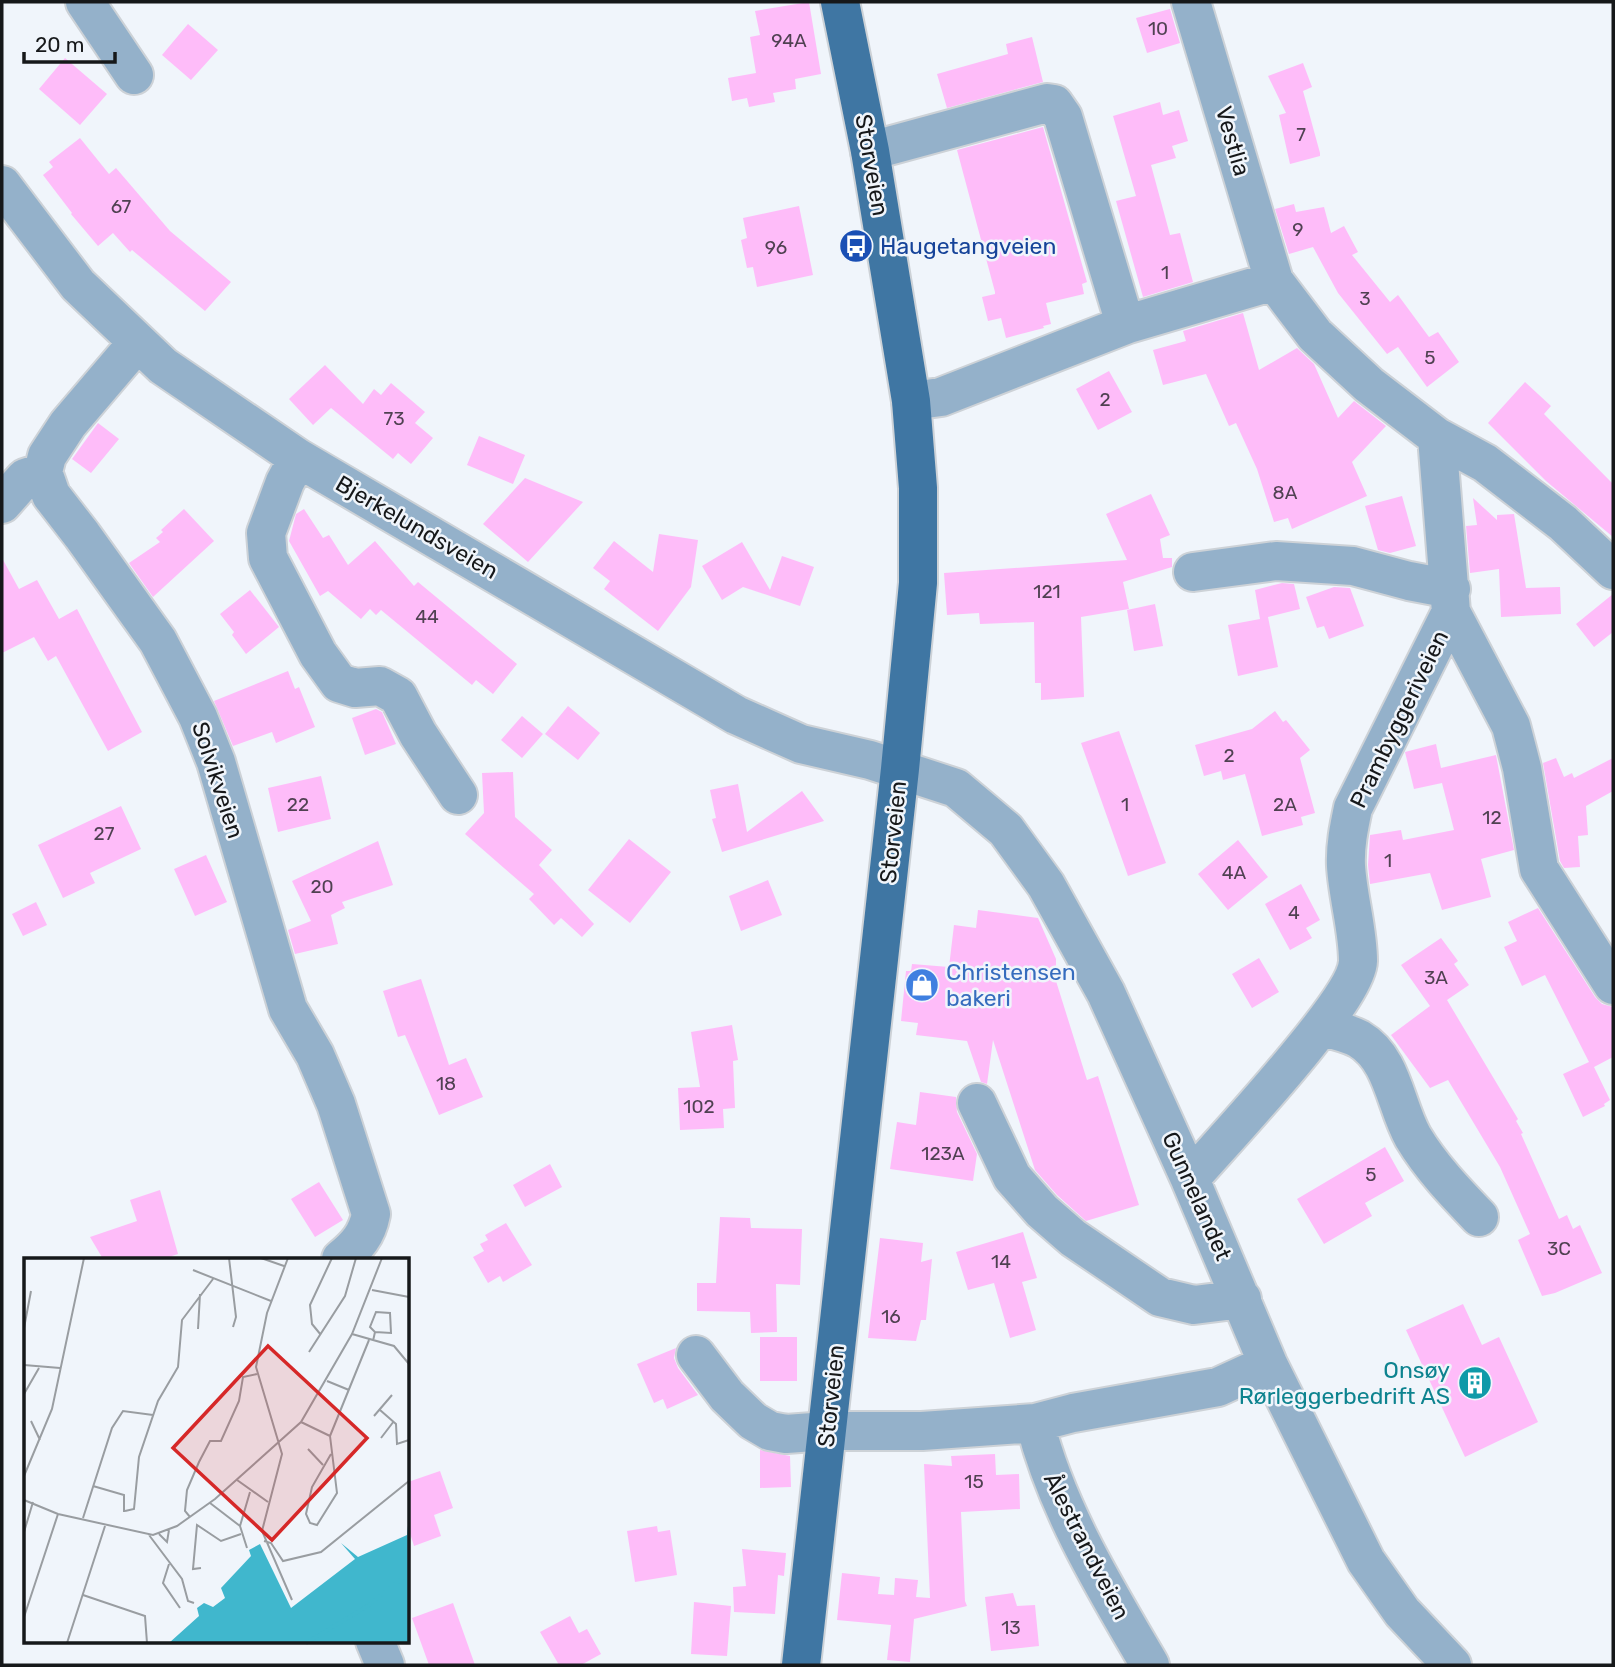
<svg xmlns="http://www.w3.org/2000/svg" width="1615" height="1667" font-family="Rubik,sans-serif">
  <rect width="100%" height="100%" fill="#f0f5fb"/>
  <path fill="#febcf9" d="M809,2L821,74L795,79L796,89L773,93L775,102L749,107L747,98L732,101L728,78L756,73L750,37L760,35L755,11Z
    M1170,9L1180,43L1147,53L1136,18Z
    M188,24L218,50L191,80L162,55Z
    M1032,37L1043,82L947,108L937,74L1008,54L1006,44Z
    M65,58L107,94L80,125L39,89Z
    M1303,63L1312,87L1303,91L1320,153V156L1290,164L1279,115L1286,113L1268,76Z
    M1160,102L1163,115L1179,110L1188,141L1172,146L1176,158L1151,165L1170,235L1180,233L1193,282L1143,297L1116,201L1136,196L1113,116Z
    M1043,127L1087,282L1082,284L1084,294L1046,303L1051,324L1043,326L1044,328L1006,338L1001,318L988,321L982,297L995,294V292L957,150Z
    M80,138L109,174L116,168L170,231L231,282L205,311L132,250L130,252L113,233L98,246L71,214L72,213L43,175L53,167L49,162Z
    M1294,204L1296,212L1324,207L1331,233L1344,226L1358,252L1352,255L1390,302L1398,295L1429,337L1438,332L1459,362L1427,387L1398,347L1387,354L1338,293L1313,247L1289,254L1275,209Z
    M799,206L813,275L757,287L753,267L747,268L741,240L747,238L743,218Z
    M1243,313L1259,370L1297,348L1314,364L1338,418L1354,401L1386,426L1352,462L1367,496L1292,529L1288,518L1274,522L1257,469L1236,423L1229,426L1206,374L1163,385L1153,350L1186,341L1183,331Z
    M325,365L363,404L374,389L381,395L391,383L425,412L415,423L433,438L411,464L398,453L393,459L331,408L313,425L289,399Z
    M1109,371L1132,412L1098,430L1076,389Z
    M1525,382L1551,406L1544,414L1613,484V537L1546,481L1488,423Z
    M98,423L119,439L91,473L72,459Z
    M479,436L525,455L513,484L467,465Z
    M525,478L583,502L528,562L483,524Z
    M1151,494L1170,535L1160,539L1163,558H1172V567L1123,582L1129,609L1081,617L1084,697L1041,700V683H1035L1034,622L980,624L979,613L947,615L944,573L1127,560L1106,514Z
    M1402,496L1416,546L1390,553L1378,550L1365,506Z
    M1473,498L1497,520V515L1514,514L1526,588L1560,587L1561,614L1501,617L1499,569L1470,573L1466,526L1477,525Z
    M184,509L214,541L153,597L129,563L160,542L156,538L163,532L161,530Z
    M304,509L323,538L329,535L348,565L375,541L414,586L418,582L517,664L493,694L476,680L472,685L381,610L376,615L370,609L361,619L328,591L320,596L289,541L296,514Z
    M659,534L698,540L691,587L658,631L604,589L610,581L593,568L614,541L653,572Z
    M742,542L770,590L782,556L814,567L800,606L743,587L722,600L702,566Z
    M2,558L19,589L37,580L59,619L77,609L142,732L108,751L56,656L48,661L34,637L2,653Z
    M1282,583L1294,584L1300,609L1268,617L1278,667L1238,676L1228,625L1260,619L1255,590Z
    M1334,587L1350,588L1364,626L1329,639L1324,626L1317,628L1306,597Z
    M250,590L279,627L246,654L232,635L234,632L220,614Z
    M1613,594V632L1594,647L1576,624Z
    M1155,604L1163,646L1134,651L1127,610Z
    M288,671L295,689L299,687L315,727L276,743L272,732L233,746L214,701Z
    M568,706L600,733L578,760L545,734Z
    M376,709L382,712L396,744L365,755L352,718Z
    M1275,711L1283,722L1286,720L1310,750L1300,758L1315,813L1301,817L1303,825L1262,836L1245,774L1223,780L1221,771L1204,776L1195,745L1252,729Z
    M522,716L543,734L522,758L501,740Z
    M1119,731L1166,863L1128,876L1081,743Z
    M1436,744L1441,768L1496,755L1514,850L1481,859L1491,897L1442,910L1430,873L1370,884L1368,865L1370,835L1401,830L1403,840L1454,830L1442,783L1414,789L1405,752Z
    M1556,758L1564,777L1572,773L1574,778L1613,758V791L1586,806L1588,835L1578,836L1580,867L1564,868L1560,861L1543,763Z
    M513,772L515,817L552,850L539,865L594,924L582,937L561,918L554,925L529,899L534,894L465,834L484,813L482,773Z
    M321,776L331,819L278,832L268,788Z
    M738,784L747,832L802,791L824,821L722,852L712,819L716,818L710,790Z
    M121,806L141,849L90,873L95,883L63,898L38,845Z
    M629,839L671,872L630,923L588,890Z
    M1238,840L1268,877L1228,910L1198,874Z
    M378,841L393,885L342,902L345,908L331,915L338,944L295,954L288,930L311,921L292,881Z
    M206,855L227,902L195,916L174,869Z
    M768,880L782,915L741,931L729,896Z
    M1301,884L1320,920L1306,928L1312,938L1290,950L1265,904Z
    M36,902L47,925L23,936L12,914Z
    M1538,908L1595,997L1602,1004L1613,1007V1057L1594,1067L1610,1100L1604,1104L1605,1106L1583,1117L1563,1074L1589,1062L1545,975L1522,986L1504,947L1517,941L1508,922Z
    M978,910L1038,918L1056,959V981L1087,1080L1098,1076L1139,1205L1086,1221L1057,1195L1035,1170L993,1040L987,1084L981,1082L967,1041L916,1035L918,1023L901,1021L906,971H911L912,964L949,967L954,925L976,928Z
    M1441,938L1458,961L1454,964L1469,985L1447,1000L1518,1119L1516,1121L1523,1133L1521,1134L1559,1219L1567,1215L1573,1229L1580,1225L1602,1273L1555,1293L1542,1296L1518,1240L1530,1234L1500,1167L1448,1080L1430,1088L1391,1035L1430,1006L1401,965Z
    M1259,958L1279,992L1252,1008L1232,974Z
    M421,979L449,1065L466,1058L483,1097L439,1115L405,1035L398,1037L383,991Z
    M732,1025L738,1060L733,1061L735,1108L723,1109L724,1128L680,1130L678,1088L700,1087L691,1032Z
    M920,1092L956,1097L957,1112L977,1154L973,1181L890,1169L897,1122L916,1125Z
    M1385,1147L1404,1181L1365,1203L1372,1216L1324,1244L1297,1199Z
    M550,1164L562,1187L525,1207L513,1185Z
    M319,1182L343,1220L315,1237L291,1199Z
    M160,1190L178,1254L163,1259H103L90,1237L137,1221L130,1200Z
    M720,1217L750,1218L751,1228L802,1229L800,1285L776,1284L777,1332L751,1333L750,1312L697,1311V1283H716Z
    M506,1223L532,1265L503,1282L500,1276L488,1283L473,1257L484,1251L480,1244L488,1240L485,1235Z
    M1023,1232L1037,1278L1022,1282L1036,1330L1010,1338L994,1283L968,1290L956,1252Z
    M880,1238L923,1243L921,1262L932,1259L926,1320H921L916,1341L868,1338Z
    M1463,1304L1482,1345L1499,1337L1538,1422L1465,1457L1406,1330Z
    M760,1337H797V1381H760Z
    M676,1348L674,1358L678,1368L698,1395L667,1409L663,1399L654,1403L637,1364Z
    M760,1450L790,1456L791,1487L760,1488Z
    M995,1454L996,1475L1019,1474L1020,1509L961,1512L965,1601L967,1606L914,1619L910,1662L887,1660L891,1625L837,1620L842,1573L880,1577L878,1594L894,1595L895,1578L918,1580L916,1597L930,1598L924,1464L952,1466L951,1456Z
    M440,1471L453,1508L434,1515L441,1536L414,1546L408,1527V1482Z
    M657,1526L658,1532L670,1530L677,1575L635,1582L627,1531Z
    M742,1549L786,1553L784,1576L778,1575L775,1614L734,1612L733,1587L746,1586Z
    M1013,1593L1017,1606L1035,1605L1039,1646L991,1651L985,1597Z
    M694,1602L731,1606L727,1656L691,1654Z
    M453,1603L475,1665H429L412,1618Z
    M570,1616L579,1633L587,1629L601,1654L581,1665H559L540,1632Z"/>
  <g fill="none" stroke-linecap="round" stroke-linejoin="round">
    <g stroke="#cdd2d7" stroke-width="42">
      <path id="minor" d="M85,2L134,75
        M1191,2L1274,281L1315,335L1369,385L1437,437L1485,463L1563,523L1613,570
        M870,151L1047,103L1054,104L1063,117L1120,307L1128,324
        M2,185L78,285L163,366L298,458L736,715L801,744L870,760L956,788L1006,830L1046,885L1106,993L1190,1179L1268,1364L1366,1561L1402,1612L1452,1665
        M137,343L68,424L47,456L43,472L51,495L82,535L158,641L198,717L216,762L288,1009L315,1055L336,1104L371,1214C367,1235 357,1246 341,1259
        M911,401L941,397L1128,324L1274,281
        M1437,437L1451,612L1511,726L1522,768L1539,869L1613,985
        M298,458L285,482L266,533L268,558L318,654L339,683L355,688L380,686L398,696L418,734L458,795
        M2,504L25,478L43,472
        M1193,572L1276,561L1353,566L1409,581L1451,589
        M1322,1027C1334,1030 1348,1033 1359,1039C1393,1059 1395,1105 1413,1137C1431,1167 1455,1192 1479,1217
        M977,1103L1012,1177L1042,1211L1073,1238L1160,1297L1194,1305L1242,1299
        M1190,1179C1221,1143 1357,1000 1358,961C1358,930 1348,898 1346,866C1345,846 1349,827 1353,808L1451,612
        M696,1355L727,1396L753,1421L770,1431L786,1434L827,1431H922L1035,1423L1073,1413L1218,1387L1268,1364
        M1035,1423C1057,1510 1105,1588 1150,1665
        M375,1641L385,1665"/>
    </g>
    <g stroke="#cdd2d7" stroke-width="42">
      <path id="major" d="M801,1665L900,769L918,583V488L911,401L870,151L840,2"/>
    </g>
    <use href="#minor" stroke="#94b1ca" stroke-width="38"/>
    <use href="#major" stroke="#3f76a3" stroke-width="38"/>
  </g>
  <defs>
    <g id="bus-disc" transform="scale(1.75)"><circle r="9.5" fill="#1a4fb4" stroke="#f0f5fb"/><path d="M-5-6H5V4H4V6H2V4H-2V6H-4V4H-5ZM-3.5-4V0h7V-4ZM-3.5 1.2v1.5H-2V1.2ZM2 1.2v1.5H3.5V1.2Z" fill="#fff"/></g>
    <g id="shop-disc" transform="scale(1.75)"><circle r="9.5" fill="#3f7fe0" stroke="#f0f5fb"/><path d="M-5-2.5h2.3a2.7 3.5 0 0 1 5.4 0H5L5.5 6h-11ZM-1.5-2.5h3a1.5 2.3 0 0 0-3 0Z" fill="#fff"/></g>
    <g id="building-disc" transform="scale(1.75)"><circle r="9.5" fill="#0f9aa8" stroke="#f0f5fb"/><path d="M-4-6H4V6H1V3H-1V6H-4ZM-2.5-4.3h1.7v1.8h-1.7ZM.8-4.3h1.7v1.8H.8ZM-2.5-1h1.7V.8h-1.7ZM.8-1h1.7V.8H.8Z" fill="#fff"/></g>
  </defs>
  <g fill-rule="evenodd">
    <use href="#bus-disc" x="856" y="246"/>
    <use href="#shop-disc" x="922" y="985"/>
    <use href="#building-disc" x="1475" y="1383"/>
  </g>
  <g text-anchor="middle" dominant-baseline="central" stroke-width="5" stroke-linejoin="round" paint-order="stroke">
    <g font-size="19" fill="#504152">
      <text x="1158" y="28">10</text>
      <text x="789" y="40">94A</text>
      <text x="1301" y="134">7</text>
      <text x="121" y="206">67</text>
      <text x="1298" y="229">9</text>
      <text x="776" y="247">96</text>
      <text x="1165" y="272">1</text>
      <text x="1365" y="298">3</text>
      <text x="1430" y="357">5</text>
      <text x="1105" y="399">2</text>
      <text x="394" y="418">73</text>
      <text x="1285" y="492">8A</text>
      <text x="1047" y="591">121</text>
      <text x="427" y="616">44</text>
      <text x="1229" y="755">2</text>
      <text x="298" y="804">22</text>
      <text x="1125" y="804">1</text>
      <text x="1285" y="804">2A</text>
      <text x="1492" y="817">12</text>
      <text x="104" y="833">27</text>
      <text x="1388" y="860">1</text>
      <text x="1234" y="872">4A</text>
      <text x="322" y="886">20</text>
      <text x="1294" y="912">4</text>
      <text x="1436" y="977">3A</text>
      <text x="446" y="1083">18</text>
      <text x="699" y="1106">102</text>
      <text x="943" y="1153">123A</text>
      <text x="1371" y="1174">5</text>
      <text x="1559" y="1248">3C</text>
      <text x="1001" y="1261">14</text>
      <text x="891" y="1316">16</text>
      <text x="974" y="1481">15</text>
      <text x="1011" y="1627">13</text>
    </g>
    <g font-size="23" fill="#16181a" stroke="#f0f5fb">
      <text transform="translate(1233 141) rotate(74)">Vestlia</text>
      <text transform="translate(872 165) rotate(80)">Storveien</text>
      <text transform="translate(417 527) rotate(30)">Bjerkelundsveien</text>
      <text transform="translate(1399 719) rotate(-64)">Prambyggeriveien</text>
      <text transform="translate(218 780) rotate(72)">Solvikveien</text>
      <text transform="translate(893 832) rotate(-84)">Storveien</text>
      <text transform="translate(1197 1196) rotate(66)">Gunnelandet</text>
      <text transform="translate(831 1396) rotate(-84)">Storveien</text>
      <text transform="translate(1087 1546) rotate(63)">Ålestrandveien</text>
    </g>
    <g font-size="23" fill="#164399" stroke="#f0f5fb" text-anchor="start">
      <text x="880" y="246">Haugetangveien</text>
    </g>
    <g font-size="23" fill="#366cbe" stroke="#f0f5fb" text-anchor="start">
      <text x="946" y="972">Christensen<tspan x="946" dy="26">bakeri</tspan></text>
    </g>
    <g font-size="23" fill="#0d838f" stroke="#f0f5fb" text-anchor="end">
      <text x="1450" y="1370">Onsøy<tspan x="1450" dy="26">Rørleggerbedrift AS</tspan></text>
    </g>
  </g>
  <g transform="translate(24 1258)">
    <rect width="385" height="385" fill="#f0f5fb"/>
    <path d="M385,258V385H145L175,358L173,350L180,345L189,349L201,340L197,330L227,298L225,292L236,286L267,350L331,301L317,285L334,299L383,277Z" fill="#40b7cd"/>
    <path fill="none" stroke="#40b7cd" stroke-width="3.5" d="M282,385L345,347L385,315"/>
    <path fill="none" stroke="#999da1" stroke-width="2" d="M205,0L212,59L209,69M237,0L260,8M264,0L243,55L232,109L258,196L238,273L268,342M169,12L247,43M348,32L385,39M0,70L7,33M174,71L176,36M328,76L370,88L385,106M297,77L288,66L286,47L308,0M349,83L351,74L346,69L352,54L366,55L367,75L351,74M285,94L321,38L332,0M0,107L36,110M303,123L325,132M0,136L15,110M356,152L372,166L373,186L385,182M350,158L368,137M7,163L16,182M277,164L306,178M357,180L370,163M284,191L299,207M307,196L288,229L282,256L286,265L293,267L313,235L306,178L345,82M0,218L28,151L60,0M213,222L244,244M69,228L100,237V254M0,242L34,256M186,245L216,268M101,253L110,251L115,199L134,143L154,109L158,62L189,21M34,256L129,277L153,268L191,241L277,164L328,76L358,0M166,259L161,253L163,232L175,204L186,183H197L215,143L219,119L233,116M59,260L88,170L99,153L129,157M0,274L9,244M135,276L143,284L145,272M125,277L158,321L164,343L170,345M240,283L247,285L259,303L297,294L385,223M223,290L216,268L226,234M145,306L139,325L156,350M177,310L169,311L173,267L197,283L217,276M59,337L121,358L123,385M0,359L34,256M43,385L81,268"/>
    <path fill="#d62828" fill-opacity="0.15" stroke="#d62828" stroke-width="3.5" d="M244,88L343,180L248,282L149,190Z"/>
    <rect width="385" height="385" fill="none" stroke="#16181a" stroke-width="3.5"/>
  </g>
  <rect width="1615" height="1667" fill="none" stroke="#16181a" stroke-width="7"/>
  <path d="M24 52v10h91v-10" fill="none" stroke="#16181a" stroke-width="3.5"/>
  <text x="35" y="52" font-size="21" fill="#16181a" stroke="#f0f5fb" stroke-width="5" paint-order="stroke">20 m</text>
</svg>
